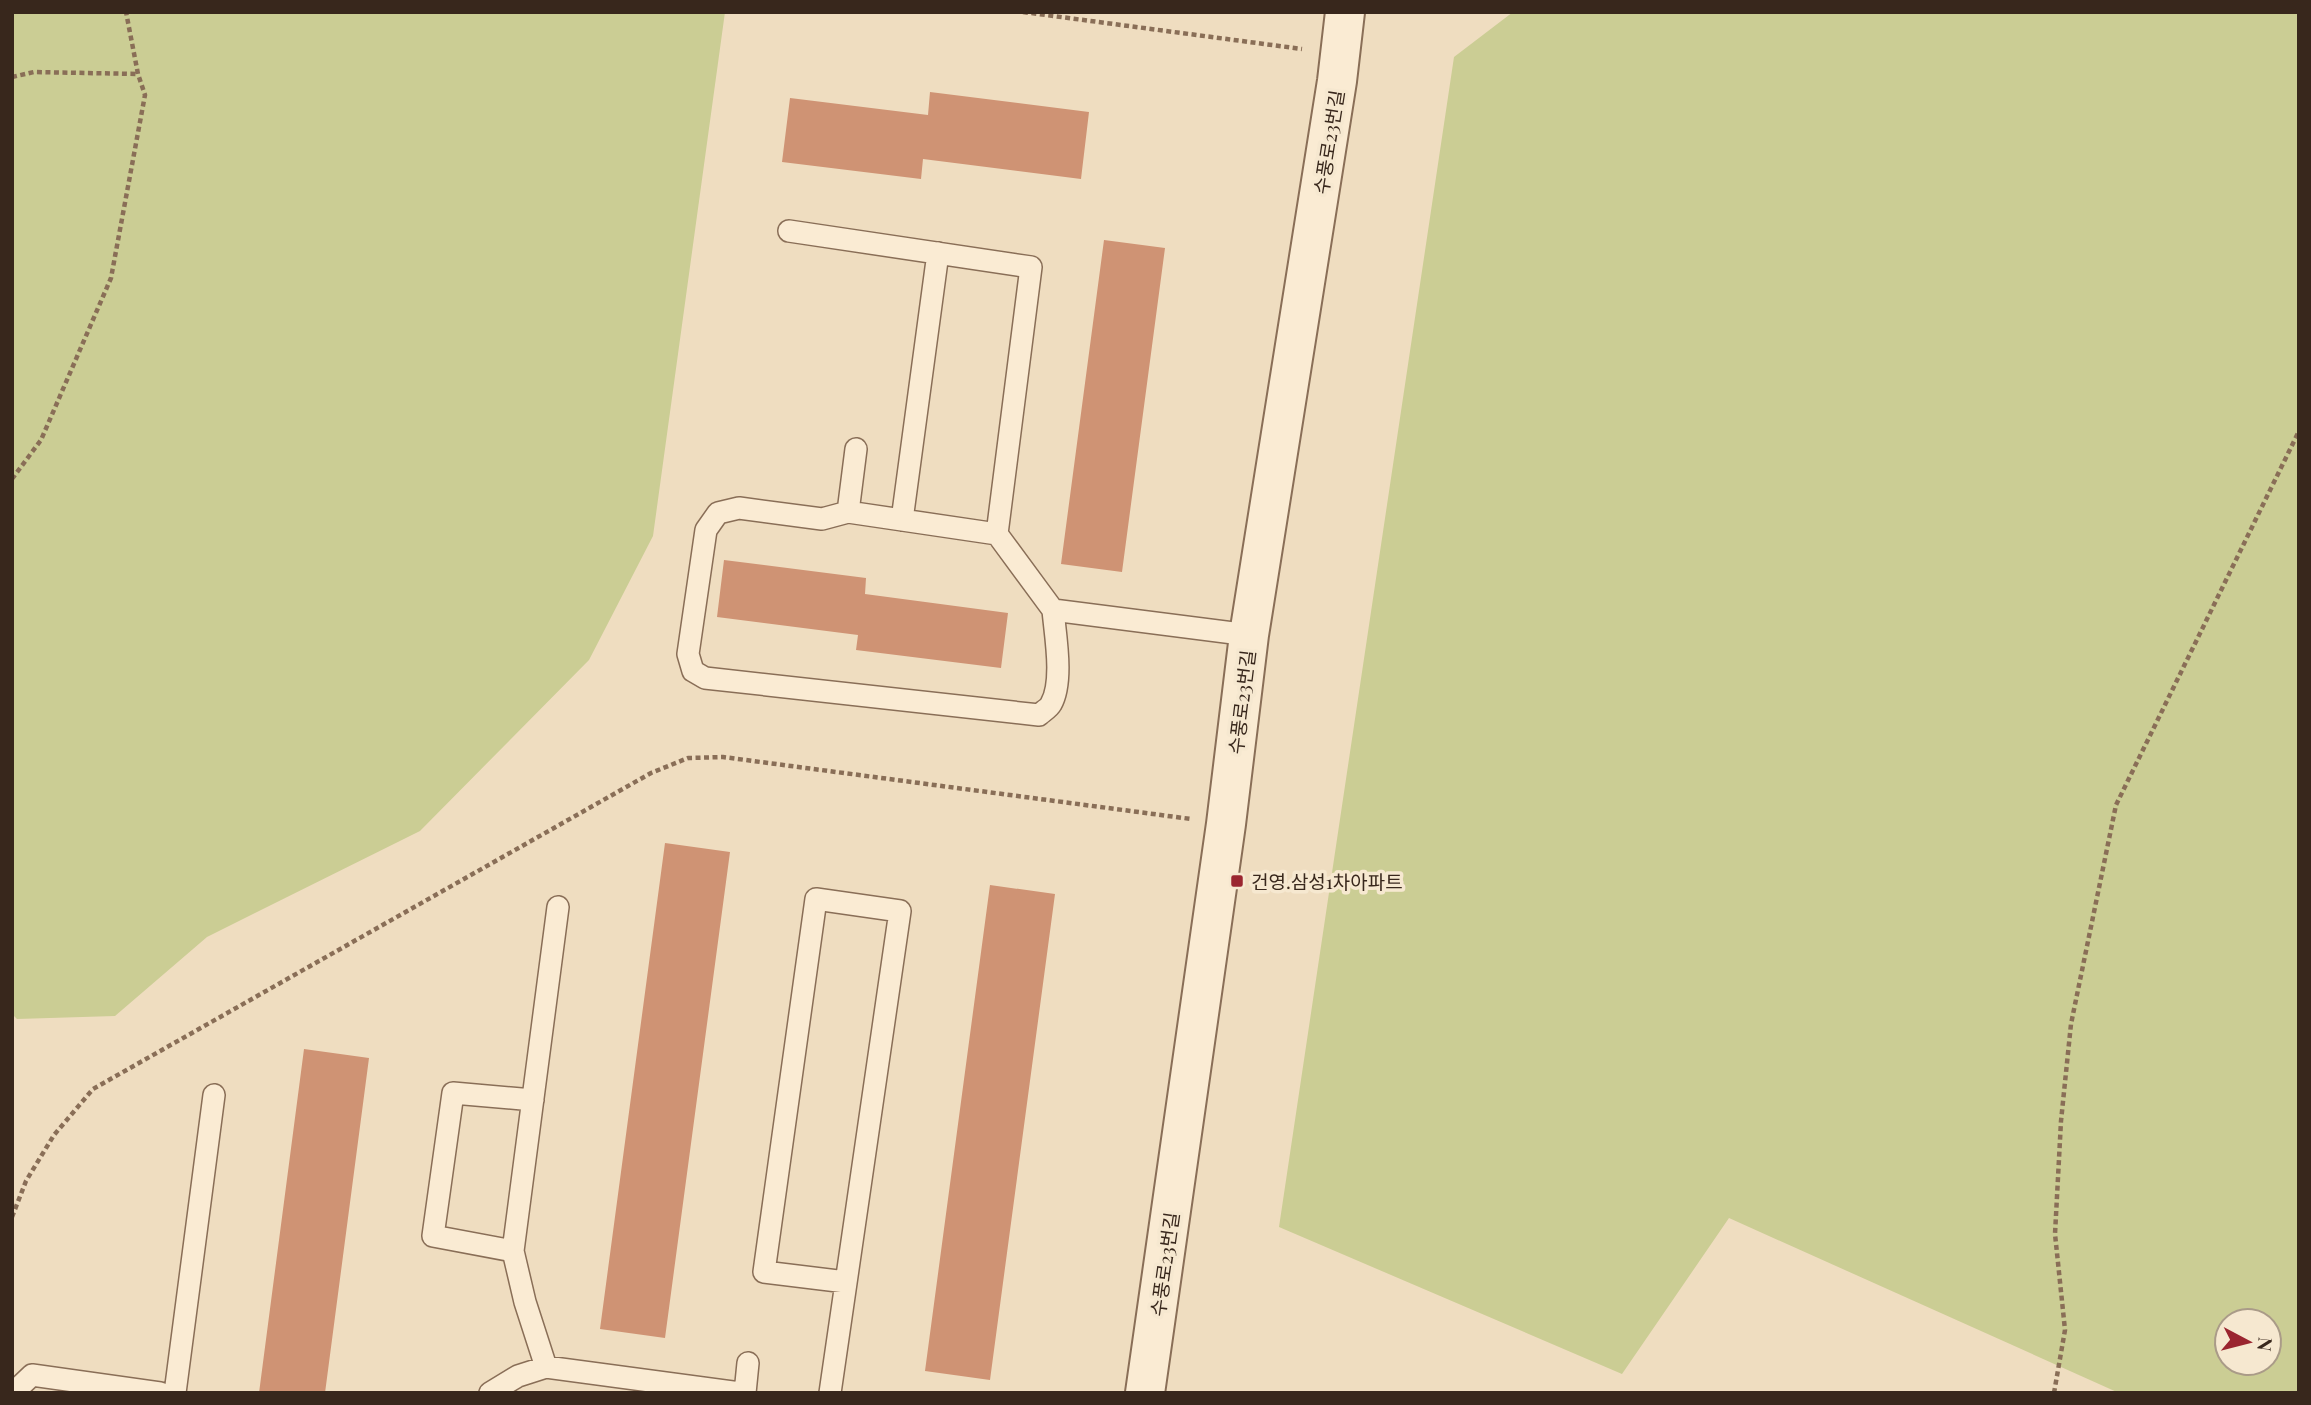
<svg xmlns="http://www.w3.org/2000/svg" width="2311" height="1405" font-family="'Playfair Display','Noto Sans KR',serif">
  <rect width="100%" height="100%" fill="#efddc0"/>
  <path fill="#cbcd94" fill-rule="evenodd" d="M12,12H725L653,536L589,660L420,831L207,937L115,1016L17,1019L12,1014Z
    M1513,12H2299V1393H2119L1729,1218L1622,1374L1279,1227L1454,57ZM2227,1321H2269V1363H2227Z"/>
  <path fill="#cf9374" d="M930,92L1089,112L1081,179L923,159L921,179L782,162L790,98L928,115Z
    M1104,240L1165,248L1122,572L1061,564Z
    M724,560L866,578L865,594L1008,613L1001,668L856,650L858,635L717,617Z
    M665,843L730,852L665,1338L600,1329Z
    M990,885L1055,894L990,1380L925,1371Z
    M304,1049L369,1058L325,1393H259Z"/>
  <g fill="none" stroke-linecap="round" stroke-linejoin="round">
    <g stroke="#896e57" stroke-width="24">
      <path id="service" d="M789,231L1031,267L997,534
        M848,512L856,449
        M902,520L938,253
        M1053,610C1055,634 1064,681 1051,704C1049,708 1042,712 1039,715L705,678L693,671L688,654L706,530L718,513L739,508L822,519L848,512L997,534L1053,610L1249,635
        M513,1251L433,1236L453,1093L533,1100
        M546,1367L525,1302L513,1251L558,907
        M13,1393L32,1375L160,1393
        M175,1393L214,1095
        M490,1393L518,1376L546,1367L740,1393
        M745,1393L748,1363
        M830,1393L900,911L816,899L764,1272L846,1282"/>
    </g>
    <g stroke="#896e57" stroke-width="42">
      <path id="minor" d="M1145,1393L1226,824L1249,635L1337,81L1345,12"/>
    </g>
    <path stroke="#896e57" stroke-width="4.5" stroke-dasharray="5 3.5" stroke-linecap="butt" d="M1023,12L1302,49
      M12,77L34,72L138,74
      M12,479L41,440L111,278L145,95L138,74L126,12
      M12,1217L26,1181L54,1135L93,1089L651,773L688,758L723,757L1191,819
      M2054,1393L2065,1330L2055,1234L2061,1121L2071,1024L2116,805L2299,431"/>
    <use href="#service" stroke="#faebd3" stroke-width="21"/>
    <use href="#minor" stroke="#faebd3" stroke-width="38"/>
  </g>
  <rect fill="#9a252f" stroke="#f6e8d0" stroke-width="2.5" x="1230" y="874" width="14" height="14" rx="3.5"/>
  <g text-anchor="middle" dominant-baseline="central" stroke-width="7" stroke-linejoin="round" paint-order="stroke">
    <g font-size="19" fill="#38271c" stroke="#f6e8d0">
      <text transform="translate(1328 142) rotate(-81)">수풍로23번길</text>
      <text transform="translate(1241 702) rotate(-83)">수풍로23번길</text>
      <text transform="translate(1164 1264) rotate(-82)">수풍로23번길</text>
    </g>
    <g font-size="19" fill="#38271c" stroke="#f6e8d0" text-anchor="start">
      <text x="1251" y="881">건영.삼성1차아파트</text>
    </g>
  </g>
  <rect width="2311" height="1405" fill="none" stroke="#38271c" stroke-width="28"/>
  <g transform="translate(2248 1342) rotate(97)"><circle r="33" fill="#f6e8d0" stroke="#aa9b88" stroke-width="2"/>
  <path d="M0-5L12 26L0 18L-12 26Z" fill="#9a252f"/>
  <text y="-10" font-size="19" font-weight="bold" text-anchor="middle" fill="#38271c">N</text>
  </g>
</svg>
